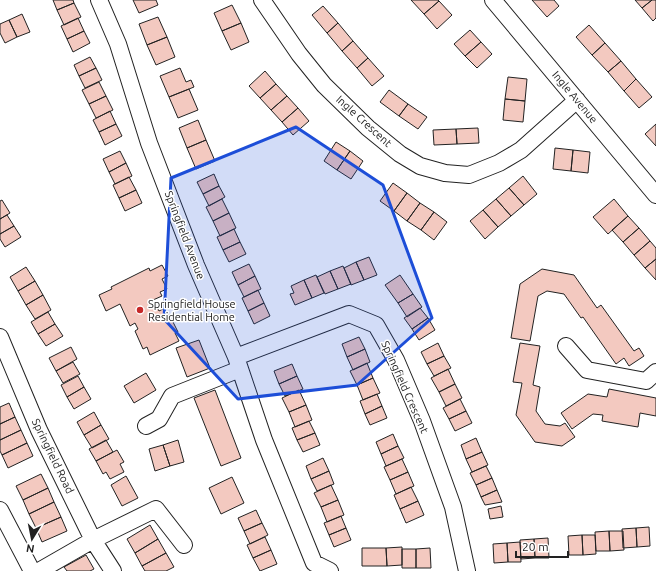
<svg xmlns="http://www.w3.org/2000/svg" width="656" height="571" font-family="Ubuntu,sans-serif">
  <rect width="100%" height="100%" fill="#fff"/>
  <path fill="#f3c9c0" stroke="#222" d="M53,0H73L74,3L57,10Z
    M133,0H156L158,5L139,13Z
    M411,0H438L439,1L424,14Z
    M532,0H554L559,6L547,17Z
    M635,0H652L642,8Z
    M652,0H656V18L653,21L642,8Z
    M439,1L452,15L437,29L424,14Z
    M74,3L81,17L64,25L57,10Z
    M232,5L241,23L222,31L214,13Z
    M323,6L338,23L327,33L312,15Z
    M22,14L30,32L17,37L9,20Z
    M158,17L167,37L147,45L139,24Z
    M78,18L84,31L67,39L61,26Z
    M9,20L17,37L5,43L0,33V24Z
    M241,23L249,42L231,50L222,31Z
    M338,23L353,41L342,51L327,33Z
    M589,25L605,43L592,55L576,37Z
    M470,30L481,42L465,56L454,44Z
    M84,31L90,43L73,52L67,39Z
    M167,37L175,57L156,65L147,45Z
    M353,41L368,58L357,68L342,51Z
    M481,42L492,54L477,68L465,56Z
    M605,43L621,61L608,72L592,55Z
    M90,57L96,68L79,76L74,65Z
    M368,58L384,76L372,86L357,68Z
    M621,61L636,79L624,91L608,72Z
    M96,68L102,80L85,88L79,76Z
    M180,68L186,82L191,80L194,87L169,97L160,76Z
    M265,71L276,84L260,98L249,86Z
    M508,77L527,79L525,101L505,99Z
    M636,79L652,97L639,108L624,91Z
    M99,82L106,96L89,104L82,90Z
    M276,84L287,96L271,110L260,98Z
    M189,89L198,110L178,118L169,97Z
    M389,90L408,104L399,116L380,102Z
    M106,96L113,110L96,118L89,104Z
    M287,96L298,108L282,122L271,110Z
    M505,99L525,101L523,122L503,120Z
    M408,104L427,117L418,129L399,116Z
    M298,108L309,121L293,135L282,122Z
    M110,111L116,124L99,132L93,120Z
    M198,120L206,140L187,148L179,128Z
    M116,124L122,136L105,145L99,132Z
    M656,124V146L645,134Z
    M478,128L479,143L457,144L456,129Z
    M456,129L457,144L434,145L433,130Z
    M206,140L215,161L196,169L187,148Z
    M336,142L350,151L337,170L324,161Z
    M555,148L573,150L571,171L553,169Z
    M573,150L590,152L588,173L571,171Z
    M120,151L126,163L109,172L103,159Z
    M350,151L363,161L351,179L337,170Z
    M126,163L132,176L115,184L109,172Z
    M214,174L219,186L203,194L197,182Z
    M523,176L537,194L524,205L509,188Z
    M129,177L136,190L119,198L113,185Z
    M393,183L407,193L394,211L380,201Z
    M219,186L225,197L209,206L203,194Z
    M509,188L524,205L511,216L496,199Z
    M136,190L142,203L125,211L119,198Z
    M407,193L420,203L407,221L394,211Z
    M222,199L229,213L213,221L206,207Z
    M496,199L511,216L498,227L483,210Z
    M614,199L628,216L608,234L593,217Z
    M2,200L10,213L0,219V201Z
    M420,203L434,212L421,230L407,221Z
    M483,210L498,227L485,239L470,221Z
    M434,212L447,222L434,240L421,230Z
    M229,213L236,228L220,236L213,221Z
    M7,215L14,226L0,234V219Z
    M628,216L639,228L623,242L612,230Z
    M14,226L21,237L5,247L0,239V234Z
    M639,228L650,241L634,255L623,242Z
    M234,229L240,242L223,250L217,237Z
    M650,241L656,248V259L645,268L634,255Z
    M240,242L246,254L229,262L223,250Z
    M369,257L377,275L364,280L356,262Z
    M656,259V280L645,268Z
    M356,262L364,280L351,285L344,268Z
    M249,264L255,276L238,285L232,272Z
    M162,265L168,276L162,279L167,289L160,292L162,296L153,300L159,311L163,309L166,316L169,314L178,332L175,333L179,341L150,355L147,347L143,349L135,331L138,329L135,323L130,326L120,304L106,311L99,295L112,289L111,287L149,268L150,271Z
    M343,266L351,284L338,289L330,271Z
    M26,267L35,281L18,291L10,277Z
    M542,269L574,275L597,308L601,305L634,351L639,348L644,356L629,366L624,358L616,364L583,317L581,318L564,294L547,291L538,296L530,341L511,338L520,284Z
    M330,271L338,289L325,294L317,277Z
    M316,275L324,293L312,298L304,280Z
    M400,275L413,294L398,303L385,285Z
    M255,276L261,289L244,297L238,285Z
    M304,280L312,298L295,305L290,294L294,293L291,286Z
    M35,281L43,295L26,305L18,291Z
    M258,290L264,303L248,311L242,298Z
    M413,294L422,307L407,317L398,303Z
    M43,295L51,310L35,319L26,305Z
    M264,303L270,316L254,324L248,311Z
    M420,308L428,318L412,329L404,318Z
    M48,312L55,324L38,334L31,322Z
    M428,318L435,330L419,340L412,329Z
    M55,324L63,336L46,346L38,334Z
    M359,337L365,349L347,357L342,344Z
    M199,340L210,368L187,377L176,348Z
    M438,343L444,356L427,364L421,352Z
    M520,343L540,346L533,385L540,387L536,411L545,424L560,426L565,423L575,437L562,446L535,442L516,415L522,383L513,382Z
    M71,347L77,359L56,371L49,358Z
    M365,349L370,362L353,370L347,357Z
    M444,356L451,368L434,376L427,364Z
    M73,362L80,374L63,383L56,371Z
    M367,363L373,378L357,385L350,371Z
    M292,364L297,376L279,384L274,371Z
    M448,369L455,384L439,392L431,378Z
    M146,373L156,390L134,403L124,386Z
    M78,376L84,387L67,397L61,385Z
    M297,376L303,389L285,396L279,384Z
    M373,378L380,393L363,400L357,385Z
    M455,384L462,398L446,406L439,392Z
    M84,387L91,399L74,409L67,397Z
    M609,389L656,398V416L640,413L638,427L602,421L603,415L593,414L572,429L561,413L588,394L607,397Z
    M215,390L241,458L221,466L194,398Z
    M299,390L306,405L289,412L282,398Z
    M377,394L382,406L365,414L360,401Z
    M460,399L466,411L449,419L443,408Z
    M9,403L15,417L0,424V407Z
    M306,405L312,420L295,427L289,412Z
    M382,406L387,418L370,425L365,414Z
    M466,411L472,423L455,431L449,419Z
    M94,412L101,425L84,435L77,422Z
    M15,417L21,430L0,440V424Z
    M309,421L315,433L297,440L292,428Z
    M101,425L109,439L92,448L84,435Z
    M21,430L27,443L2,455L0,451V440Z
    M315,433L320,445L303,452L297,440Z
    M393,434L398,446L381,454L376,442Z
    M476,438L482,452L466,459L461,445Z
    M106,440L113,452L96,461L89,449Z
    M178,440L184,462L170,466L163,445Z
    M27,443L33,456L8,468L2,455Z
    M163,445L170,466L155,471L149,449Z
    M398,446L404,458L386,466L381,454Z
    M117,450L124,462L120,464L124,472L110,479L106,472L103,474L96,461Z
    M482,452L488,465L472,472L466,459Z
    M323,458L329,471L311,479L306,466Z
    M402,459L408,472L390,480L384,467Z
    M486,466L492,478L476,485L470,473Z
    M329,471L334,484L317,491L311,479Z
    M408,472L414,486L396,494L390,480Z
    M41,474L48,488L23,500L16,486Z
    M126,476L138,498L122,506L111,485Z
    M232,477L244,503L221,514L209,488Z
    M492,478L497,490L481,497L476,485Z
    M331,485L338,500L321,507L314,493Z
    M411,487L418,501L400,509L394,495Z
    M48,488L54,502L29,514L23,500Z
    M497,490L502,502L485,505L481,497Z
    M338,500L344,515L327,522L321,507Z
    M418,501L424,515L406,523L400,509Z
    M54,502L61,517L36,528L29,514Z
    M501,506L503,517L490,519L488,509Z
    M256,510L262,523L244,531L238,518Z
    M341,516L346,528L329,535L324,523Z
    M61,517L67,531L42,542L36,528Z
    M262,523L268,535L250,544L244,531Z
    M150,525L158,539L135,553L127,539Z
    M649,527L650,546L637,547L636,528Z
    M346,528L351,540L334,547L329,535Z
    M636,528L637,547L623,548L622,529Z
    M609,531H623L624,550L610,551Z
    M609,531L610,551H596L595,532Z
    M582,535H595L596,554L583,555Z
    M582,535L583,555H569L568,536Z
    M265,537L271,550L253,558L247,545Z
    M548,538L549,558H535L534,539Z
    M158,539L166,553L142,566L135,553Z
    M534,539L535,558L521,559L520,540Z
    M520,542L521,562H508L507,543Z
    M507,543L508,562L494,563L493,544Z
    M402,547V565L387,566L386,548Z
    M362,548H386L387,566H362Z
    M430,548L431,568H416V549Z
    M402,549H416V568H402Z
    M271,550L277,564L260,571L253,558Z
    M166,553L174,567L166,571H145L142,566Z
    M86,555L94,569L90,571H67L64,567Z"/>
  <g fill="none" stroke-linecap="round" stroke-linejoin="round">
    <g stroke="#222" stroke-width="18">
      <path id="street" d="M99,0L118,44L149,143L196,265L236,357L264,440L314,563L330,571
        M262,0L299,54L324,85L368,128L400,154L420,166L445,173L469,175L499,163L521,150L577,100
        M493,0L656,195
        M0,337L39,430L93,540L113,571
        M566,346L587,370L646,381L656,372
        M236,357L349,314L376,325L396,360L422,421L453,507L467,571
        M146,426L159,419L172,396L240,369
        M0,510L32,571
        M39,571L93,540L156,509L184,545"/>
    </g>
    <use href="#street" stroke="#fff" stroke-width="16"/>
  </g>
  <path fill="#1d4ed8" fill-opacity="0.2" stroke="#1d4ed8" stroke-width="3" stroke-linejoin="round" d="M296,127L383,185L432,318L357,385L238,399L164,319L171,178Z"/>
  <circle fill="#c62828" stroke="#fff" stroke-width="1.5" cx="140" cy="310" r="4"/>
  <g text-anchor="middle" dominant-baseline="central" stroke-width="3" stroke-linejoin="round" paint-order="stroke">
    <g font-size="11" fill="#222" stroke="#fff">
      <text transform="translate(575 97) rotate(50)">Ingle Avenue</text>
      <text transform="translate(364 121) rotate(42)">Ingle Crescent</text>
      <text transform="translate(185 235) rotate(69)">Springfield Avenue</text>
      <text transform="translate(405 387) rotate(66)">Springfield Crescent</text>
      <text transform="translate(53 456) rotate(64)">Springfield Road</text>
    </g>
    <g font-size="11" fill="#222" stroke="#fff" text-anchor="start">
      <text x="148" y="304">Springfield House<tspan x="148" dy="13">Residential Home</tspan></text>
    </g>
  </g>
  <g transform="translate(32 539) rotate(190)" stroke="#ffffff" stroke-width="3" paint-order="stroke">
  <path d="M0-3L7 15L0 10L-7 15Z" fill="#222222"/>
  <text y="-6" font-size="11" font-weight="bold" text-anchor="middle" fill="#222222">N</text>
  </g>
  <path d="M516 551v6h52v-6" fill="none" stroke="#222222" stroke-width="2"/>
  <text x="522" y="551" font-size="12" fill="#222222" stroke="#ffffff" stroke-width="3" paint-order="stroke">20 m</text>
</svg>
